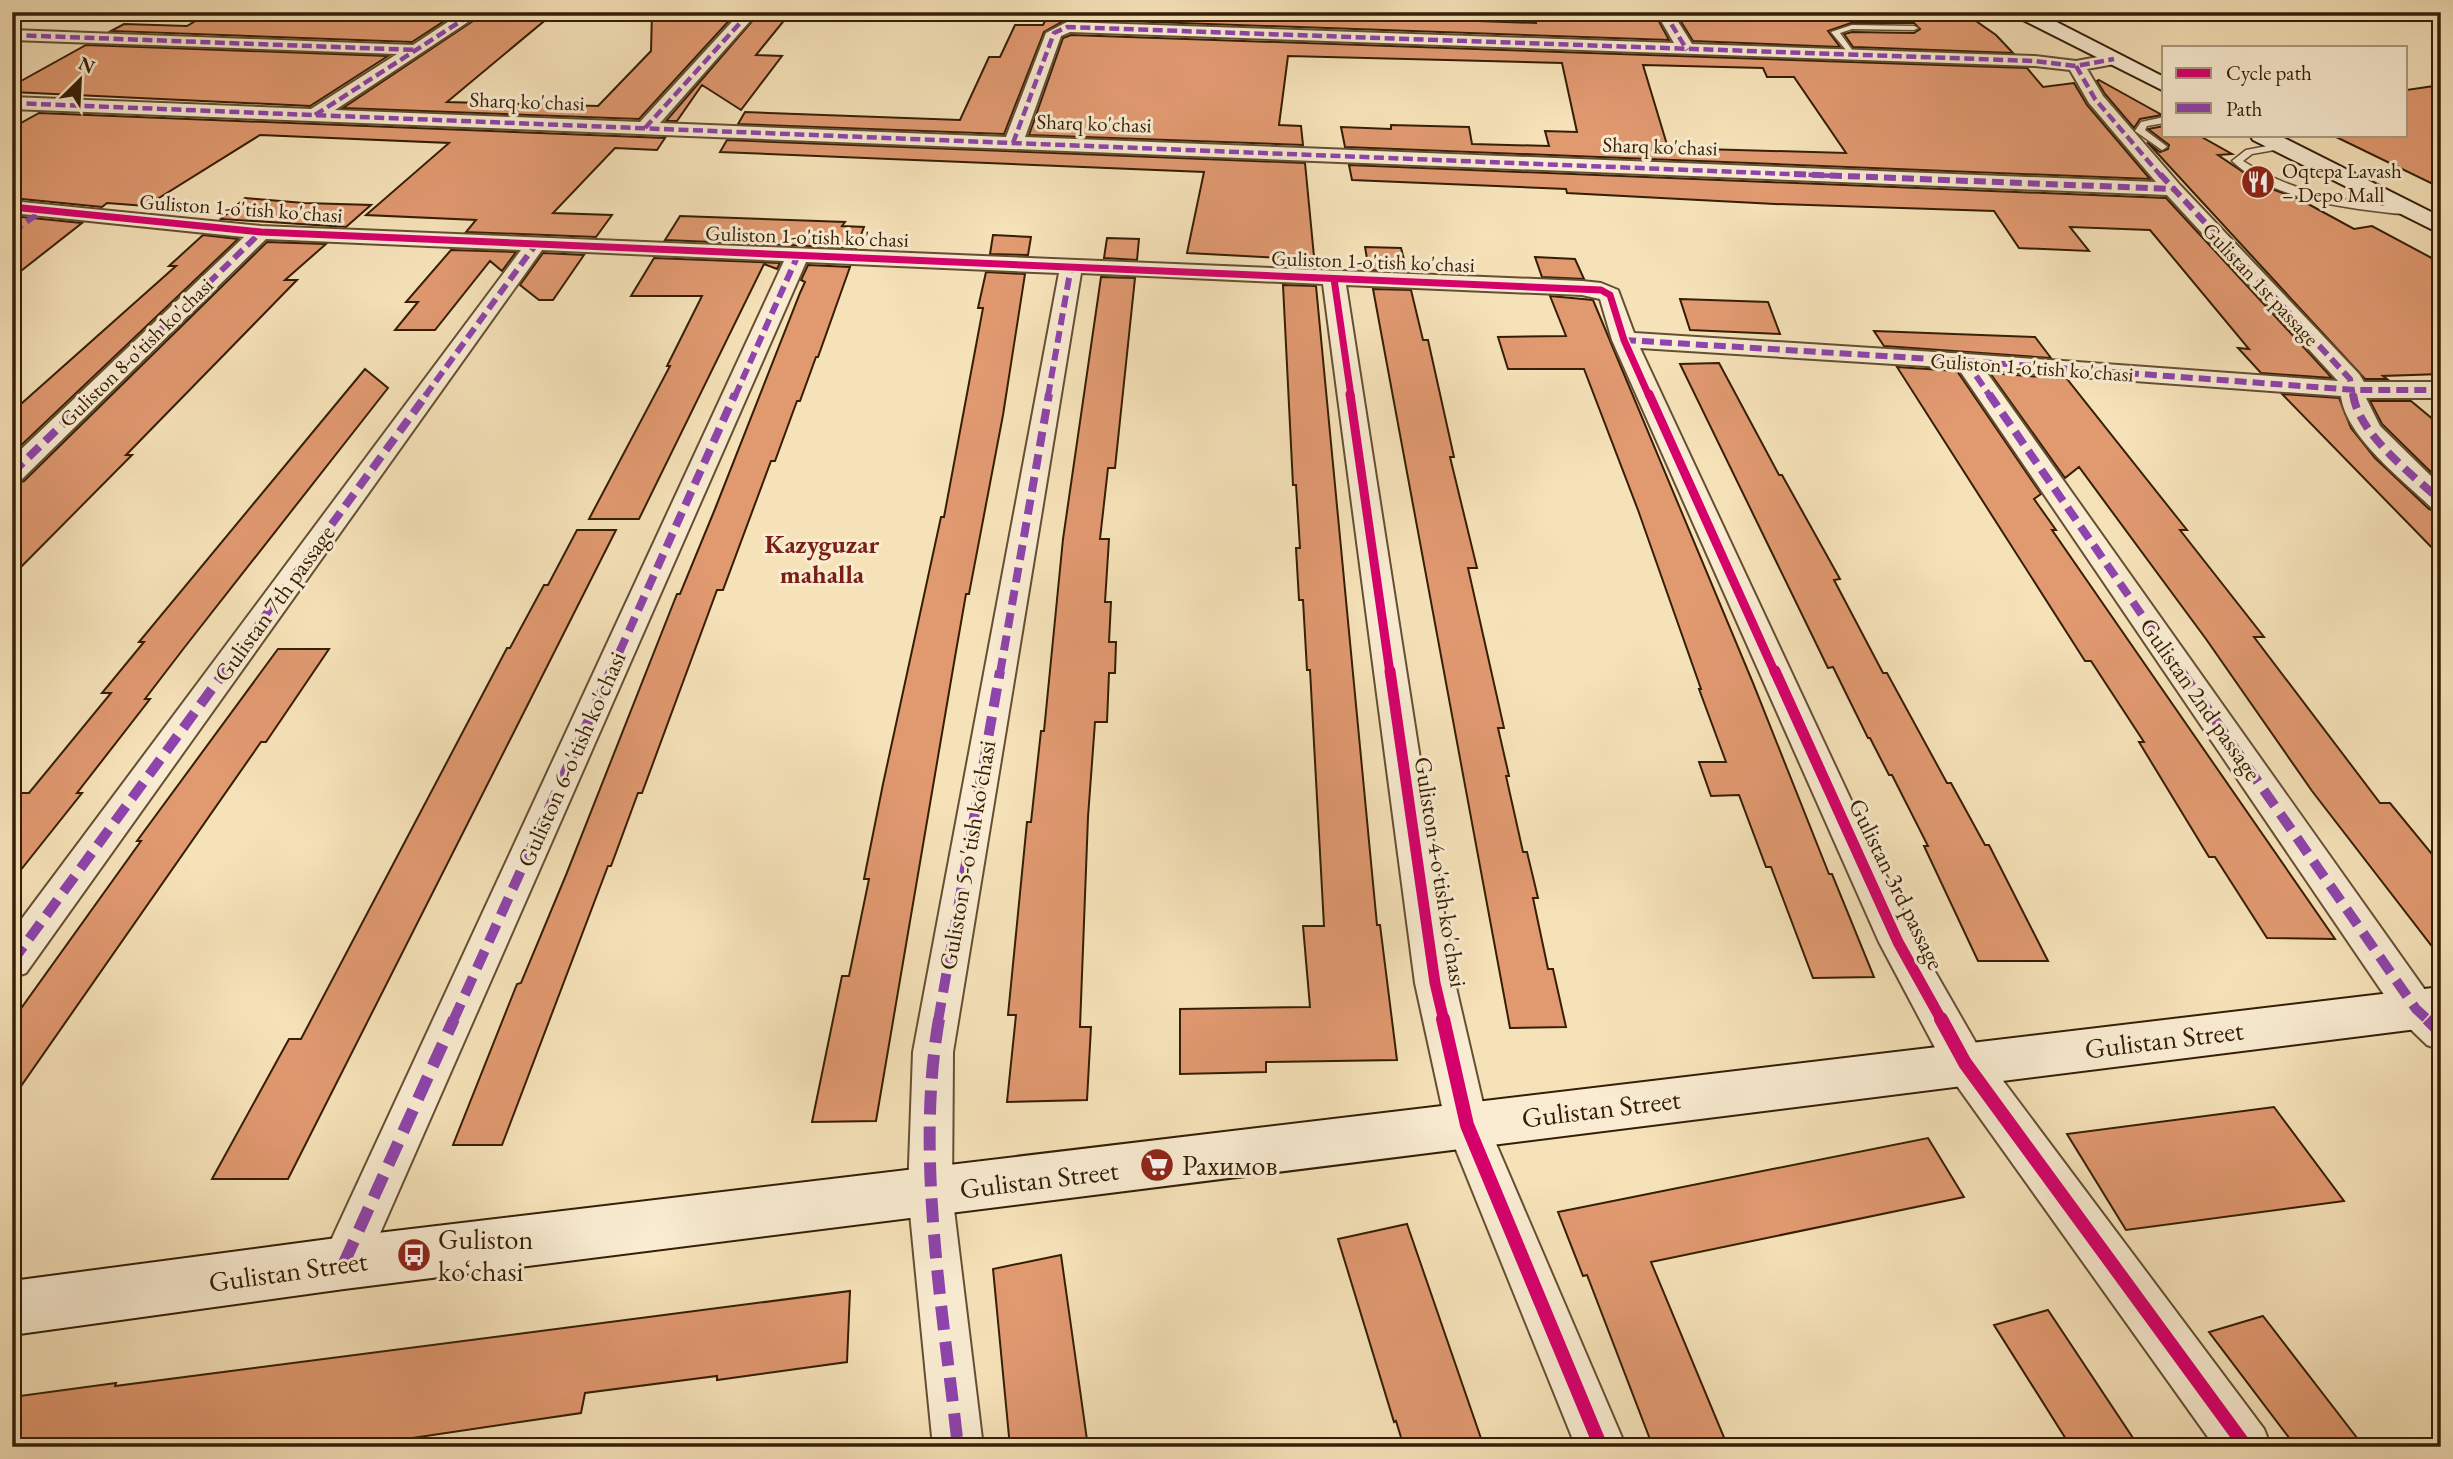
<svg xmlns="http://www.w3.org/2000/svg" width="2453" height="1459" font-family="'EB Garamond',serif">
  <rect width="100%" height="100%" fill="#f6e2b9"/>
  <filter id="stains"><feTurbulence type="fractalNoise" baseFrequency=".00286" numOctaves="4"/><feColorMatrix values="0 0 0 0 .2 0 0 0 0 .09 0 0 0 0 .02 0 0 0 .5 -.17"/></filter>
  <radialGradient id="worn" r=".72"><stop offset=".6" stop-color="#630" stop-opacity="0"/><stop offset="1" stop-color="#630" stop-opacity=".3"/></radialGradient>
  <path fill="#e19970" stroke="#351e05" stroke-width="2" fill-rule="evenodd" d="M210,12L316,14L458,12L412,42L111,31L124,24L187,26Z
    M652,12H737L639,119L343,108L485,13L549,17L447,102L598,106L651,51Z
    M760,12H791L756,55L782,56L741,110L702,85L677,121H666Z
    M1225,12L1536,23L1534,12H1654L1669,40L1067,19L1044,32L1004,134L738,124L745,112L960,120L989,57H1000L1015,25H1043L1049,13L1224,17Z
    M1675,12H1963L1996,35L2013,53L1853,47L1844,34L1852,32L1914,33L1920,29L1914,23H1851L1828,31L1840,47L1693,41Z
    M1071,35L2027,68L2043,87L2074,83L2087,105L2150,179L1345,147L1341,127L1391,129V125L1469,127L1472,144L1549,146L1545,131L1577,132L1562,63L1288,56L1279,125L1301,126L1303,145L1029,135L1063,38ZM1643,65L1763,68L1767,77H1794L1846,153L1668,148Z
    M86,45L388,56L310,106L12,92V86Z
    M2099,80L2162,115L2140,119L2134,128L2105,94L2097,81Z
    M2441,85V188L2332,135H2406V90Z
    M39,113L665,138L657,150L615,148L553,213L612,215L596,237L466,232L476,220L366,215L449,143L260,135L146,206L107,203L102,207L12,198V128Z
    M2164,126V135H2198L2232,154L2218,155L2264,186L2299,199L2354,229L2372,226L2441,263V374L2383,376L2387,379H2365L2147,142L2160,152L2168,149L2169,145L2148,129Z
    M727,140L1305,163L1315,267L1282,266V258L1187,253L1204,172L720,152Z
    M1349,165L2166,198L2332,378L2261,373L2238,348L2249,349L2150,230L2070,227L2089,251L2019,248L1994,211L1775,204L1567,193L1566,189L1352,180Z
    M245,198L304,203L371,205L346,227L221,219Z
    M12,216L82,223L12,278Z
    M680,216L845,222L842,226L864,227L856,248L665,240Z
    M203,235L238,239L12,454V412L176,266H169Z
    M993,235L1031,237L1028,255L990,254Z
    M1107,238L1139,239L1137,260L1104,258Z
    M267,242L326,244L285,280H297L126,455H132L12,576V484L24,481Z
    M1365,247L1401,248L1407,271L1369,270Z
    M451,250L516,252L502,271L490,261L435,330H395L418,302H406Z
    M543,253L584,255L553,300H539L520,285Z
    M1535,257L1575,259L1584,279L1542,277Z
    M654,258L780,263L777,269L764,264L639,519H589L670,366H667L702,296H631Z
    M808,265L850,267L818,357H816L800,401H797L775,461H771L723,590H717L642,793H638L611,866H608L502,1145H453L517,984L521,983L566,875L677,594H680L715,509L800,293L805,282L801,280Z
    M986,272L1025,274L1003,415L969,594H966L955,657L876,1121L812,1122L842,976H849L869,879H864L883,784L941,517H944L983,308H978Z
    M1101,277L1135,278L1115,468H1108L1100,539H1109L1105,602H1111L1109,642H1116L1115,673H1109L1107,722H1095L1088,817L1080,1027H1091L1087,1100L1007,1102L1016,1015H1008L1027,822H1031L1041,731H1044L1063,539Z
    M1283,285L1316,286L1377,925H1380L1397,1060L1266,1062V1072L1180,1074V1009L1310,1007L1303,926H1324L1310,670H1307L1303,600H1299L1296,548H1300L1296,485H1293Z
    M1373,289L1411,290L1423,340H1428L1454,457H1450L1477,568H1468L1504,728H1498L1509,776H1506L1523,852H1527L1538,898H1533L1548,969H1553L1566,1027L1510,1028Z
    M1550,296L1593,300L1753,683L1829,874H1832L1874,977L1813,978L1771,867H1766L1739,795L1711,796L1699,762H1726L1699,689H1701L1638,510L1584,369H1508L1498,337L1566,336Z
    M1680,299L1768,302L1780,334L1690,330Z
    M1874,331L2035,337L2051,358L1884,346Z
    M1719,363L1779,475H1782L1840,579L1834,580L1883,673H1887L1947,783H1951L1985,845H1989L2048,961H1978L1924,846H1928L1892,775H1889L1870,738H1868L1833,667L1828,668L1680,364Z
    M1897,367L1957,371L2041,494L2034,499L2056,530H2052L2335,939L2267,938L2215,857H2209L2139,742H2144L2091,661H2085Z
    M365,369L388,388L184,648L145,699H150L77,793H82L12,881V793H29L111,693H102L144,642H139Z
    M1990,373L2067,379L2187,530H2180L2264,637H2254L2380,803H2390L2441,865V958L2312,791L2206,639L2079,467L2065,478Z
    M2282,394L2339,398L2351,428L2375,458L2429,509L2441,512V557Z
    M2370,401H2411L2441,426V482L2382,424Z
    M577,530H616L288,1179H212L289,1039H301L507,648H510L544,585H548Z
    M278,649H329L266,742H261L12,1099V1021L141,841H137Z
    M2274,1107L2344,1201L2126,1230L2067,1134Z
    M1928,1138L1964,1197L1651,1262L1728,1447H1653L1587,1275L1583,1276L1558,1212Z
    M1407,1224L1484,1447H1404L1396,1421L1394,1422L1338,1239Z
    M1061,1255L1088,1447H1010L993,1269Z
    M850,1291L847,1362L717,1380V1376L585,1393L581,1413L352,1447H12V1397L116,1383L115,1386Z
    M2048,1310L2139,1447H2071L1994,1325Z
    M2263,1316L2364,1447H2296L2209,1332Z"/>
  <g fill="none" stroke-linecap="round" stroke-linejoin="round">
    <g stroke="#654f32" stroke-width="3">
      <path id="lane" d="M1852,25L1914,26L1918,28L1914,30L1852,29L1840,33L1855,54L1851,56L1831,32Z
        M2164,117V123L2147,126L2145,130L2165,145L2167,147L2162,150L2135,131L2141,122Z
        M2283,143L2286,144V148L2252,154L2243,161C2295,194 2349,203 2409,208L2414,211C2406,216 2392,213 2382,212C2332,206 2271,197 2232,161L2246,150Z"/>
    </g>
    <g stroke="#654f32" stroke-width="4">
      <path id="street" d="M463,12H483L335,110L640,122L741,12H758L660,123L1006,137L1046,33L1067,22L1674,43L1656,12H1672L1692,44L2035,56L2076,61L2114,54L2120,55L2123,59L2120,63L2087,69L2103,96L2180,185L2359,374L2364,382H2441V398H2366L2380,426L2441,486V509L2431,507C2403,480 2346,437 2341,396L1985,370L2430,997L2441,1007V1050L2427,1045L2402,1021L1958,368L1640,348L1914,935L1980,1050L2264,1429L2271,1447H2215L1950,1076L1879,942L1612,340L1600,299L1582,295L1346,285L1455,983L1488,1125L1626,1447H1576L1446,1125L1415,983L1323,284L1081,273L953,1052L952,1193L983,1447H933L908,1193L913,1052L1059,273L806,262L360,1279L344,1285L328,1279L321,1263L328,1247L784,261L542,250L26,973L12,978V932L521,250L266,239L22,479L12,481V458L244,237L12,213V201L261,226L1582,281L1601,283L1618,290L1634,333L1966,354L2338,381L2167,195L12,109V97L311,109L397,54L12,40V30L413,45ZM1070,32L2035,66L2070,70L2089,103L2156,182L1025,137L1061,36Z"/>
    </g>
    <g stroke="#351e05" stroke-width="4">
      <path id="secondary" d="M2013,12H2037L2164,77V91L2015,16Z
        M2250,135H2278L2441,217V234L2253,140Z
        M2441,987V1026L344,1289L12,1335V1281L344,1237Z"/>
    </g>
    <use href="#lane" fill="#f9ecd2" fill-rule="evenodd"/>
    <use href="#street" fill="#f9ecd2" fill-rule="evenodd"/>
    <use href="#secondary" fill="#f9ecd2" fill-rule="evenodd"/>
    <path stroke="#8e44ad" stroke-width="4.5" stroke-dasharray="10 4.5" stroke-linecap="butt" d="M1664,12L1687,50
      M12,35L417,50
      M2076,66L2095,99L2161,176
      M12,103L1838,176
      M315,115L475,12
      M645,128L750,12
      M1013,143L1054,33L1067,27L2035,61L2076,66L2114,59"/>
    <path stroke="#8e44ad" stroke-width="6" stroke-dasharray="12 6" stroke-linecap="butt" d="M1794,174L2173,189
      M2160,174L2350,379L2353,396
      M12,232L43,210
      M1624,340L1966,361L2355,390H2441
      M1966,361L1990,396
      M92,396L261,232
      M425,396L536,244
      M735,396L798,255
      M1048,396L1071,267"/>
    <path stroke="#8e44ad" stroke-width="8" stroke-dasharray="15 8" stroke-linecap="butt" d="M1989,394L2182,673
      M2353,394C2358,434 2413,475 2441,501
      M12,473L94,394
      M223,673L427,394
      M610,673L735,394
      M1000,673L1049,394"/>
    <path stroke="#8e44ad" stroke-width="10" stroke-dasharray="19 10" stroke-linecap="butt" d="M2181,671L2416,1009L2429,1021
      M12,962L225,671
      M453,1021L611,671
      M938,1021L1000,671"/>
    <path stroke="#8e44ad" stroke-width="12" stroke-dasharray="24 12" stroke-linecap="butt" d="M939,1019C915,1156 943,1310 958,1447
      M2427,1019L2441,1033
      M344,1263L454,1019"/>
    <g stroke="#f9ecd2" stroke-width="10">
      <path id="cycleway-far3" d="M12,207L261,232L1601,290L1610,295L1624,340L1649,396
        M1334,279L1351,396"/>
    </g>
    <g stroke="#f9ecd2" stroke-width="12">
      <path id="cycleway-far2" d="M1350,394L1390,673
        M1649,394L1775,673"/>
    </g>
    <g stroke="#f9ecd2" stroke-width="16">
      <path id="cycleway-far1" d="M1390,671L1435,983L1444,1021
        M1775,671L1898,942L1942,1021"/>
    </g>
    <g stroke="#f9ecd2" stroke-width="18">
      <path id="cycleway" d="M1443,1019L1467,1125L1601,1447
        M1941,1019L1965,1063L2246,1447"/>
    </g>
    <use href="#cycleway-far3" stroke="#d6006c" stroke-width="7"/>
    <use href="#cycleway-far2" stroke="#d6006c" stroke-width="9"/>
    <use href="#cycleway-far1" stroke="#d6006c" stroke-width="11"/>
    <use href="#cycleway" stroke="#d6006c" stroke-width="14"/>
  </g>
  <defs>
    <g id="restaurant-disc" transform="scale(1.75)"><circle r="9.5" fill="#8f2418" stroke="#f9ecd2"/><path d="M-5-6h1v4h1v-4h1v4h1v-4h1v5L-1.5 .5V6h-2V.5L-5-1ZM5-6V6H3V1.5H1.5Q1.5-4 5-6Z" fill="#fff"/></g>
    <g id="supermarket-disc" transform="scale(1.75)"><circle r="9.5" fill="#8f2418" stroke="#f9ecd2"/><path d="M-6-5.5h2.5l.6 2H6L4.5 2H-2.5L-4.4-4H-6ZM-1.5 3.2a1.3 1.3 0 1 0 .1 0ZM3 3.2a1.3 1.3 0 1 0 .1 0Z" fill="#fff"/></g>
    <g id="bus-disc" transform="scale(1.75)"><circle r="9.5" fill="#8f2418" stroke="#f9ecd2"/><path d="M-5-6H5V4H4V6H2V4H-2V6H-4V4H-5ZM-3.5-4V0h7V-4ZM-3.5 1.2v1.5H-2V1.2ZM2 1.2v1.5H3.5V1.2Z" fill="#fff"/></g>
  </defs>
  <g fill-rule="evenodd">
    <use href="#restaurant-disc" x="2258" y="182"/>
    <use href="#supermarket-disc" x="1157" y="1165"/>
    <use href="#bus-disc" x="414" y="1255"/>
  </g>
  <g text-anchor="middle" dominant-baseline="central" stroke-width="6" stroke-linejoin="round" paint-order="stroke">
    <g font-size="21" fill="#351e05" stroke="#f9ecd2">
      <text transform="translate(527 101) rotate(2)">Sharq ko'chasi</text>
      <text transform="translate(1094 123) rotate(2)">Sharq ko'chasi</text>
      <text transform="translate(1660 146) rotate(2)">Sharq ko'chasi</text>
      <text transform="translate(241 208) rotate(4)">Guliston 1-o'tish ko'chasi</text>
      <text transform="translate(807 236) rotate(2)">Guliston 1-o'tish ko'chasi</text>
      <text transform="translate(1373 261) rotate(2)">Guliston 1-o'tish ko'chasi</text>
      <text transform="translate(2261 284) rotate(47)">Gulistan 1st passage</text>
      <text transform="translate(136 352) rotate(-44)">Guliston 8-o'tish ko'chasi</text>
      <text transform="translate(2032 367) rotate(4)">Guliston 1-o'tish ko'chasi</text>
    </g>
    <g font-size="21" fill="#351e05" stroke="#f9ecd2" text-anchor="start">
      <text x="2282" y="170">Oqtepa Lavash<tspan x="2282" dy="24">– Depo Mall</tspan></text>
    </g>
    <g font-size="24" fill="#351e05" stroke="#f9ecd2">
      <text transform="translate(274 603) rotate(-54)">Gulistan 7th passage</text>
      <text transform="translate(2201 699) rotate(55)">Gulistan 2nd passage</text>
      <text transform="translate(571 759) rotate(-66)">Guliston 6-o'tish ko'chasi</text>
      <text transform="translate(967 855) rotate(-80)">Guliston 5-o'tish ko'chasi</text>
      <text transform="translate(1441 872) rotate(81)">Guliston 4-o'tish ko'chasi</text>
      <text transform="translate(1897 884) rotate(64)">Gulistan 3rd passage</text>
    </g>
    <g font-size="26" font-weight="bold" fill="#7a1f14" stroke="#f9ecd2">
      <text x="822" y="544">Kazyguzar<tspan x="822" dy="30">mahalla</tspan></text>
    </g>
    <g font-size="28" fill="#351e05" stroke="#f9ecd2">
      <text transform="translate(2164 1039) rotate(-7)">Gulistan Street</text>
      <text transform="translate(1601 1108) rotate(-7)">Gulistan Street</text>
      <text transform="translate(1039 1179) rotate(-7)">Gulistan Street</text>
      <text transform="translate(288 1271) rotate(-8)">Gulistan Street</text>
    </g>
    <g font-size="28" fill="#351e05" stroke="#f9ecd2" text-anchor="start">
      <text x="1182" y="1165">Рахимов</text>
      <text x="438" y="1239">Guliston<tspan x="438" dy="32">koʻchasi</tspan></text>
    </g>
  </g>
  <rect width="2453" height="1459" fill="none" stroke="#f6e2b9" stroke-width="42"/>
  <rect x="14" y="14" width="2425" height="1431" fill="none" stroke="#351e05" stroke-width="3.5"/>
  <rect x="21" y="21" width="2411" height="1417" fill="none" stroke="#351e05" stroke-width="2"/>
  <rect x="2162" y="46" width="245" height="91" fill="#f9ecd2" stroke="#ab9a80" stroke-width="2"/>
  <rect x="2176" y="68" width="35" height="10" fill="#d6006c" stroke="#ab9a80" stroke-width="2"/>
  <text x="2226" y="80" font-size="21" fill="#351e05">Cycle path</text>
  <rect x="2176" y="103" width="35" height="10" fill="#8e44ad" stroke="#ab9a80" stroke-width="2"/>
  <text x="2226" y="116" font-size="21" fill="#351e05">Path</text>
  <g transform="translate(80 80) rotate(24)" stroke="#f9ecd2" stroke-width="5" paint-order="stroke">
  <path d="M0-5L12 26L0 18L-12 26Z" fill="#351e05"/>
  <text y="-10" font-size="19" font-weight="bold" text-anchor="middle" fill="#351e05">N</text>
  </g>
  <rect width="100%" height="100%" filter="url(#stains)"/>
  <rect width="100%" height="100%" fill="url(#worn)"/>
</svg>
